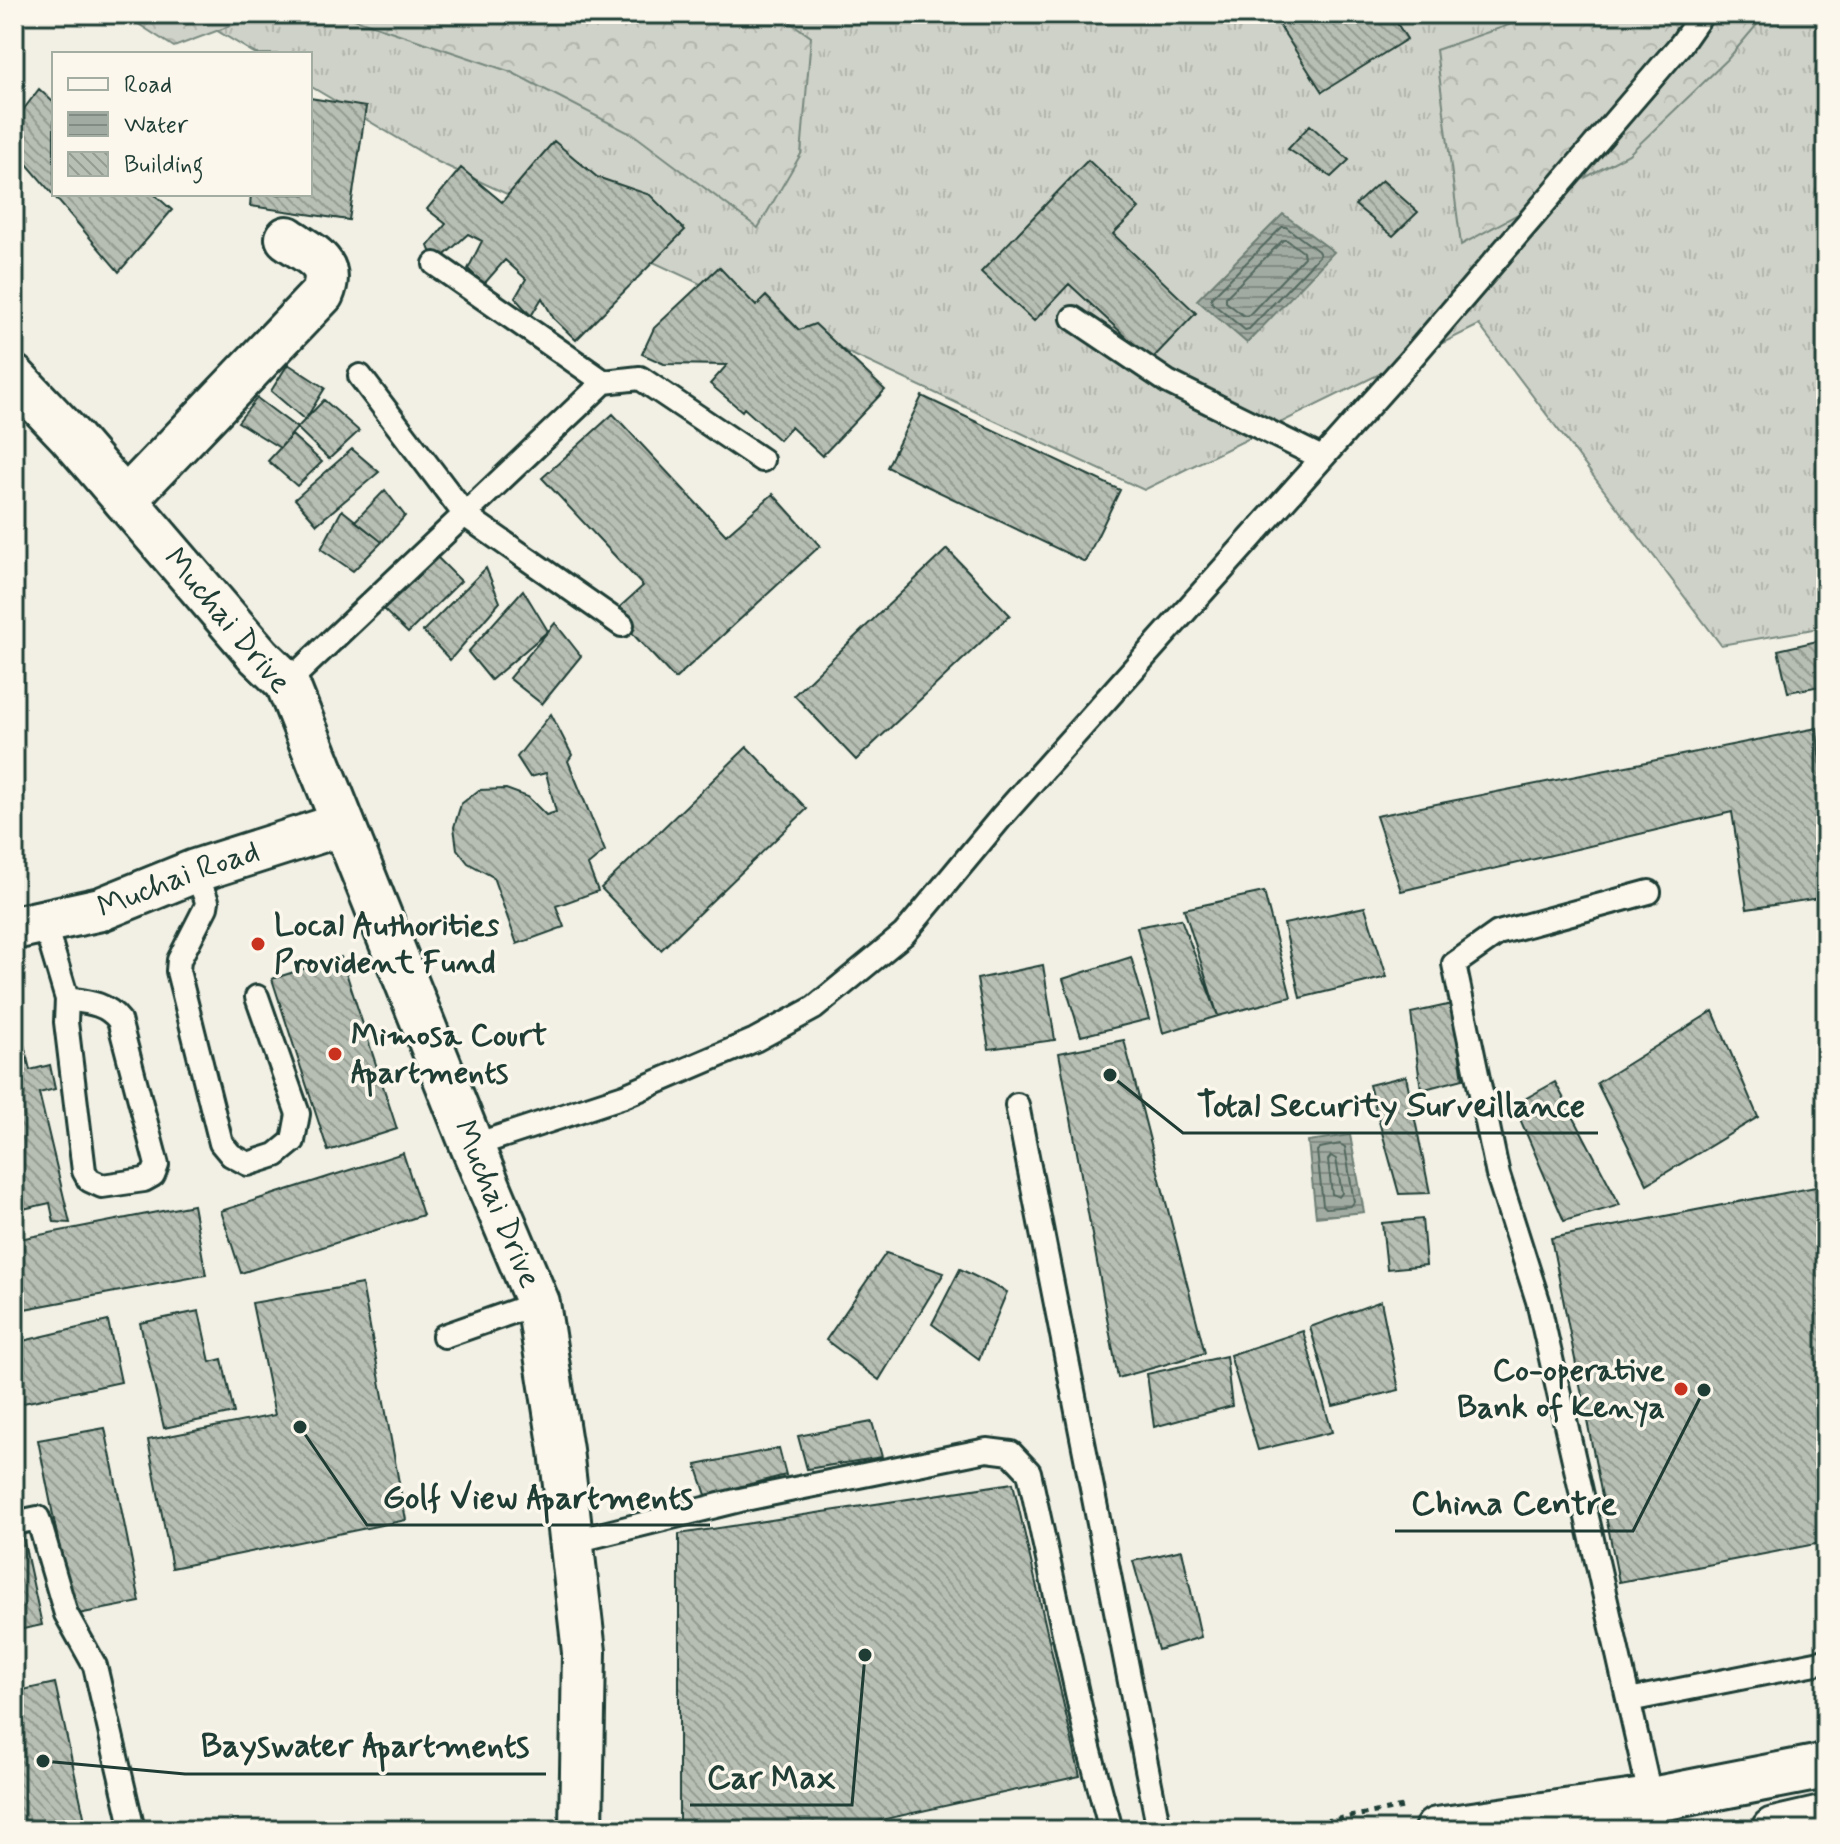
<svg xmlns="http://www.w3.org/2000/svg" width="1840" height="1844" font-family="Mynerve,sans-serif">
  <defs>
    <pattern id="grass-tufts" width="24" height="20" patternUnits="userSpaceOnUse" patternTransform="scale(2)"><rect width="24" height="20" fill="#cfd2c8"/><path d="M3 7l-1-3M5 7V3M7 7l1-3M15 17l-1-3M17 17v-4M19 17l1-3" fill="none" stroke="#b1b5ac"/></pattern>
    <pattern id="forest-crowns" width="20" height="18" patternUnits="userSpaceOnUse" patternTransform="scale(2)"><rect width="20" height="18" fill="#cfd2c8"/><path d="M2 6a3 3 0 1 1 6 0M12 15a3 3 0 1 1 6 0" fill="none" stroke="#b1b5ac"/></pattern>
    <pattern id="water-rules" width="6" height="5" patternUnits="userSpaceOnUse" patternTransform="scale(2)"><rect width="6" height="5" fill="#a2aba1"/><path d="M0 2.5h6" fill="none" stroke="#838c84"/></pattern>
    <pattern id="building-back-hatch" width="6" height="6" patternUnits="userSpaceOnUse" patternTransform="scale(2)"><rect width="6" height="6" fill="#b7beb3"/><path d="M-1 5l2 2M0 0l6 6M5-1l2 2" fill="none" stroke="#949c92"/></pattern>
  </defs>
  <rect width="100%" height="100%" fill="#f2f0e5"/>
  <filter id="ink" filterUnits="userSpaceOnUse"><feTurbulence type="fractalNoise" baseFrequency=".0125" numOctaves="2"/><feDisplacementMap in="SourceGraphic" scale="16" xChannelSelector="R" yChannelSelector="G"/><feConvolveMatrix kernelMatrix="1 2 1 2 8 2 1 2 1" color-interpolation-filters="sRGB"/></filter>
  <g filter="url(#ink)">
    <path fill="url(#grass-tufts)" stroke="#77887e" stroke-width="2" d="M189,14H1826V627L1721,645L1479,325L1144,490L438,162L310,86V54H256Z"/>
    <path fill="url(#forest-crowns)" stroke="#77887e" stroke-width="2" d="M123,14H262L174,47Z
      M340,14H779L811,37L801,154L758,228L637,137L511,72Z
      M1160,14H1211L1221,24Z
      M1541,14H1766L1727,60L1629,154L1461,245L1436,50Z"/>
    <path fill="url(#water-rules)" stroke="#6e7f75" stroke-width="2" d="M1283,214L1334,252L1247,343L1197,300Z
      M1350,1135L1364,1212L1316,1217L1308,1141Z"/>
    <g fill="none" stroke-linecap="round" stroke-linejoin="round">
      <path stroke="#536960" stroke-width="2" d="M1282,227H1286L1318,251L1320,255L1249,329L1245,330L1212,303L1211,298Z
        M1283,240H1287L1303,252L1304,257L1248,316H1244L1226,302V297Z
        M1340,1144L1345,1147L1354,1202L1351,1206L1326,1208L1323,1205L1317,1151L1320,1148Z
        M1331,1156L1336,1159L1342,1193L1339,1197L1332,1194L1328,1160Z"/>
    </g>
    <path fill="url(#building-back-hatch)" stroke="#1f3d34" stroke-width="2" d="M1272,14H1391L1407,39L1322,92Z
      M39,89L54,103V194H154L172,210L119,272L14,149V122Z
      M310,98L366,107L349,220L250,206L251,194H310Z
      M1310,125L1349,160L1331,177L1288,149Z
      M554,141L597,177L650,195L685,230L576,340L554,319L542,298L531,316L515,298L526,279L505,260L484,284L468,269L482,241L468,234L435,264L428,246L446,224L427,209L461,168L502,202Z
      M1088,160L1139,208L1113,234L1196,313L1151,360L1069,284L1034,321L981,272Z
      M1382,180L1418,212L1393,236L1355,205Z
      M719,267L756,306L766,296L799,330L815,324L885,390L822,456L791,427L779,440L744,408L742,411L710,384L727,365L664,364L642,354L654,328Z
      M288,364L325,388L305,420L271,391Z
      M922,396L1120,490L1085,562L887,467Z
      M257,398L297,428L280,448L238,422Z
      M324,400L359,431L329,459L297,428Z
      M613,414L726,535L773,494L820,546L675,679L613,613L643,586L542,478Z
      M292,435L322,462L297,486L268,461Z
      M352,449L379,472L317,524L295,499Z
      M385,490L405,516L382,542L355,521Z
      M342,510L382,542L353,571L321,549Z
      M947,549L1010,615L856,760L794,695Z
      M436,556L461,581L408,633L383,609Z
      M486,568L500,602L450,660L423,631Z
      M523,590L548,631L491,680L468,652Z
      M555,623L581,656L542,704L509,678Z
      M1826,639V685L1788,692L1778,650Z
      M551,714L572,755L568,761L605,851L588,865L598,891L556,906L564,927L517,944L493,877L468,863L457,849L454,827L461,804L479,790L506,789L528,797L546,815L556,812L546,773L530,777L517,757Z
      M1817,728L1826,840V897L1747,909L1732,812L1401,891L1376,816Z
      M747,747L807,809L661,950L601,888Z
      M1264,892L1291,997L1218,1016L1184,909Z
      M1365,907L1387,977L1300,998L1284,924Z
      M1181,919L1218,1016L1163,1033L1137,927Z
      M341,957L397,1129L328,1151L272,979Z
      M1131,957L1149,1019L1081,1036L1063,979Z
      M1043,965L1055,1040L989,1049L977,979Z
      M1452,1004L1463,1079L1421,1090L1411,1013Z
      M15,1007L30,1070L50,1065L55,1089L39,1093L70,1223L54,1222L50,1203L14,1211Z
      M1713,1011L1758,1117L1647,1184L1597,1083Z
      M1124,1040L1205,1353L1118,1378L1059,1053Z
      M1406,1076L1430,1193L1399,1194L1369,1085Z
      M1555,1082L1620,1205L1564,1221L1514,1105Z
      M403,1153L423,1215L241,1273L221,1211Z
      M1826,1185V1542L1619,1582L1551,1238Z
      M193,1205L206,1275L19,1310L14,1286V1240Z
      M1422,1219L1426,1265L1387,1269L1382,1223Z
      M886,1253L944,1273L879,1380L826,1340Z
      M960,1269L1007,1292L979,1359L932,1324Z
      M362,1284L406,1520L172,1568L148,1440L275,1415L252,1303Z
      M1381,1301L1399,1390L1333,1406L1310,1327Z
      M199,1311L210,1362L222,1359L234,1413L164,1428L140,1323Z
      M108,1321L121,1382L14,1405V1343Z
      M1303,1331L1332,1432L1258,1450L1230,1355Z
      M1226,1356L1232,1406L1154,1427L1147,1374Z
      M872,1422L882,1457L807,1469L798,1436Z
      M105,1428L140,1602L73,1615L38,1440Z
      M779,1448L786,1475L706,1495L696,1465Z
      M1013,1483L1080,1776L836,1830H679V1534Z
      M23,1538L42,1625L14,1631V1539Z
      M1182,1550L1201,1637L1158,1650L1133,1561Z
      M55,1683L87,1830H14V1692Z"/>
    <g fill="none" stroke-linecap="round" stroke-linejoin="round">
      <g stroke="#1f3d34" stroke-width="28">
        <path id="service" d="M435,264L604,382L640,378L762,460
          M1073,318L1168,382L1322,458
          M360,376L466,516L622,625
          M287,683L604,382
          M195,871L207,901L206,907L179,960L178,971L221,1143L231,1155L248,1164L276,1155L293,1141L298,1114L257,997
          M1649,892L1498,933L1454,964L1498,1175L1538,1301L1651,1800
          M44,922L67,999L66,1022L84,1171L89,1180L102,1186L144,1180L153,1175L157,1165L119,1020C106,1003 87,1002 67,999
          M1017,1105L1159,1830
          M472,1146L624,1096L755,1040L814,1008L904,934L1003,815L1409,361L1681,44L1702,14
          M444,1336L538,1303
          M14,1523L38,1518L66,1614L95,1666L133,1830
          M571,1542L740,1500L987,1450L1011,1453L1029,1472L1089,1748L1111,1830
          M1629,1700L1826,1661"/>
      </g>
      <g stroke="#1f3d34" stroke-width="48">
        <g id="minor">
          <path id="s1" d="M14,377L70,436L259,656L287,683L472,1146L538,1303L561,1450L584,1652L581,1830"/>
          <path d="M125,500L322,294C336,262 309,254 287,238"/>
          <path id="s2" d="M14,928L101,909L195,871L343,824"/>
        </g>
      </g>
      <g stroke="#1f3d34" stroke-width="50">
        <path id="secondary" d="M1437,1830L1651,1800L1826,1766
          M1774,1830L1826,1818"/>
      </g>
      <path stroke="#1f3d34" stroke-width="5" stroke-dasharray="6 6" stroke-linecap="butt" d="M1278,1830L1403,1807"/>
      <use href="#service" stroke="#fbf7ec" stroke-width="22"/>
      <use href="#minor" stroke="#fbf7ec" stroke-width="42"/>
      <use href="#secondary" stroke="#fbf7ec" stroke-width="44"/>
    </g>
  </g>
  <g fill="#c8321e" stroke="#fbf7ec" stroke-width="3">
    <circle cx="258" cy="944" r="8"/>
    <circle cx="335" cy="1054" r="8"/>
    <circle cx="1681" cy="1389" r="8"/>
  </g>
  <g text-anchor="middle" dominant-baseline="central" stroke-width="7" stroke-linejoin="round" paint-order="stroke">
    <g font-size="32" fill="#1f3d34" stroke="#fbf7ec">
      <text transform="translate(227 621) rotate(50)">Muchai Drive</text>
      <text stroke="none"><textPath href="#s2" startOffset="172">Muchai Road</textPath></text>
      <text stroke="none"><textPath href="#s1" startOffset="972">Muchai Drive</textPath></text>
    </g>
    <g font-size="32" font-weight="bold" fill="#1f3d34" stroke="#fbf7ec" text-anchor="start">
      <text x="274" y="926">Local Authorities<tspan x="274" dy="37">Provident Fund</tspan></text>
      <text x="351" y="1036">Mimosa Court<tspan x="351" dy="37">Apartments</tspan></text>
      <text x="1665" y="1371" text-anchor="end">Co-operative<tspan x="1665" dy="37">Bank of Kenya</tspan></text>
    </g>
  </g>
  <path fill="none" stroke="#1f3d34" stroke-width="3" d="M1110 1075L1183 1133H1598M300 1427L367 1525H710M1704 1390L1633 1531H1395M43 1761L185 1774H546M865 1655L852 1805H690"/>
  <g fill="#1f3d34" stroke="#fbf7ec" stroke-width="3">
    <circle cx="1110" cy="1075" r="8"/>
    <circle cx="300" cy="1427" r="8"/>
    <circle cx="1704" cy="1390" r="8"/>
    <circle cx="43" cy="1761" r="8"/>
    <circle cx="865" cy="1655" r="8"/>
  </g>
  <g font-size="34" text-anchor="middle" font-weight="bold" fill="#1f3d34" stroke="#fbf7ec" stroke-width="7" stroke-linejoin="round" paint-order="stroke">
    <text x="1391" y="1116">Total Security Surveillance</text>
    <text x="538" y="1508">Golf View Apartments</text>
    <text x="1514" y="1514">China Centre</text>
    <text x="365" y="1756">Bayswater Apartments</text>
    <text x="771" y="1788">Car Max</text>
  </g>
  <rect width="1840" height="1844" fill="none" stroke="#fbf7ec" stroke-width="48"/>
  <rect x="24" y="24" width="1792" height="1796" fill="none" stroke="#1f3d34" stroke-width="3" filter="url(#ink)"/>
  <rect x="52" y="52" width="260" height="144" fill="#fbf7ec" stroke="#a3ada2" stroke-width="2"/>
  <rect x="68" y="78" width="40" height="12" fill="#fbf7ec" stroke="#a3ada2" stroke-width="2"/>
  <text x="124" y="92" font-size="24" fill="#1f3d34">Road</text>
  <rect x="68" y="112" width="40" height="24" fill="url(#water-rules)" stroke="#a3ada2" stroke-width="2"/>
  <text x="124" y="132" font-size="24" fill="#1f3d34">Water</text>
  <rect x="68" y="152" width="40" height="24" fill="url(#building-back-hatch)" stroke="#a3ada2" stroke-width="2"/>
  <text x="124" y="172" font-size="24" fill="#1f3d34">Building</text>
</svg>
